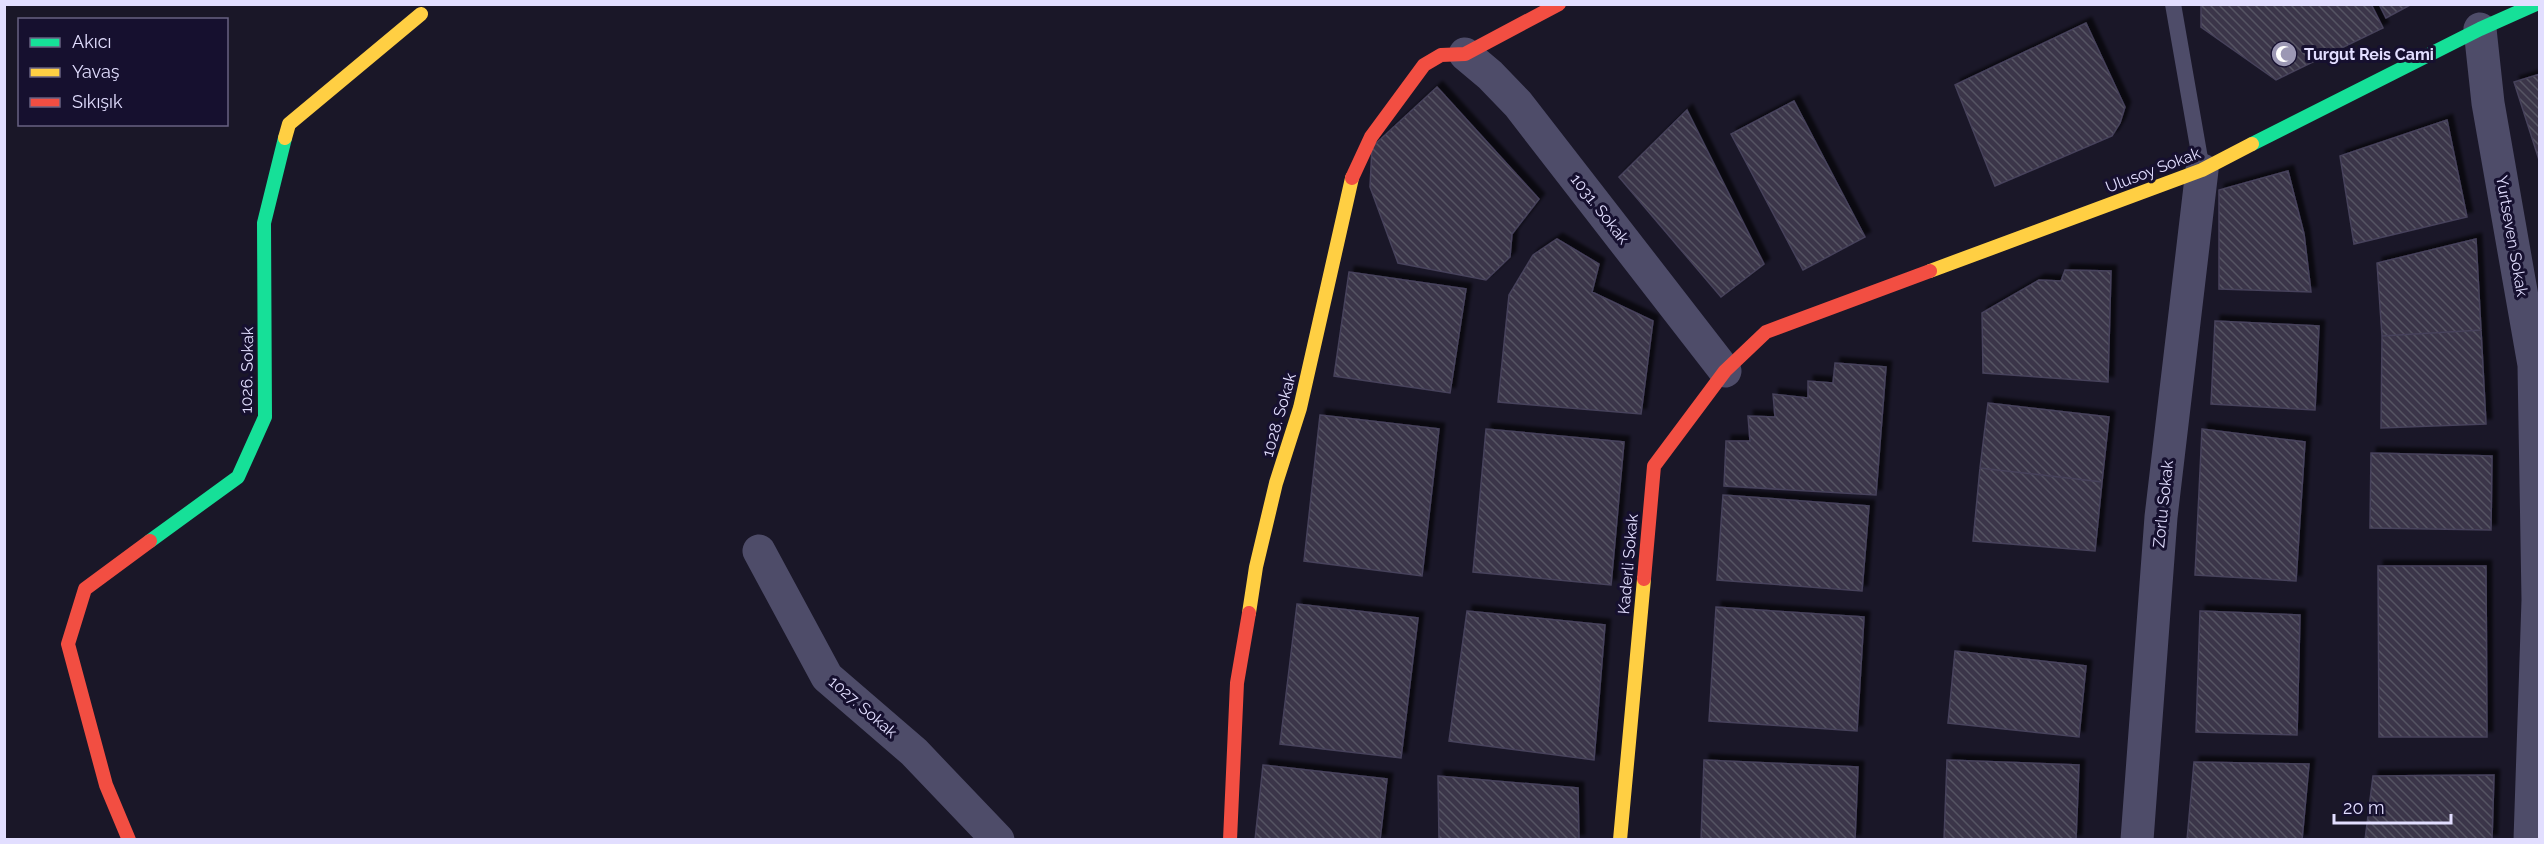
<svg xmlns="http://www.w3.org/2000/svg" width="2544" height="844" font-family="Raleway,sans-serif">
  <defs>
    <pattern id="building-back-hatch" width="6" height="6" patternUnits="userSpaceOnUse" patternTransform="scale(1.5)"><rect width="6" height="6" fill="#3a3649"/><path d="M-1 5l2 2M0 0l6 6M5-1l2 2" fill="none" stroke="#565364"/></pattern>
    <filter id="shadow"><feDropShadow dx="5.5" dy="-5.5" stdDeviation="1.5" flood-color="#0009"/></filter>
  </defs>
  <rect width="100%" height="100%" fill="#1a1728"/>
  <path fill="url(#building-back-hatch)" stroke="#47425b" stroke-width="1.5" filter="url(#shadow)" d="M2201,4H2371L2383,28L2276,80L2201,27Z
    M2379,4H2412L2386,18Z
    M2086,23L2125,107L2120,123L2112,136L1995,186L1955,85Z
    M2540,74V163L2514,82Z
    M1437,87L1539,199L1512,234L1510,257L1486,280L1398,263L1370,187L1372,147Z
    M1794,101L1865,237L1803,270L1731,134Z
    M1687,110L1764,264L1721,297L1619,177Z
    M2447,120L2467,217L2354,244L2340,156Z
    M2288,171L2304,234L2311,292L2219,289V190Z
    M1557,239L1599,264L1592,292L1653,321L1641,414L1498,402L1509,295L1533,255Z
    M2476,239L2481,330L2382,336L2377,263Z
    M2065,270L2111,271L2108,382L1983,373L1982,313L2039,280L2061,281Z
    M1349,272L1466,289L1450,393L1334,376Z
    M2215,321L2319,326L2315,410L2211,404Z
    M2481,330L2486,424L2381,428L2382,336Z
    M1835,363L1886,367L1876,495L1724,486L1726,441H1750L1748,416L1775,417L1773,394L1808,398V381L1833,383Z
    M1988,403L2109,417L2102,482L1980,468Z
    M1320,415L1439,429L1422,576L1304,561Z
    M1486,429L1624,442L1611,585L1473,572Z
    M2202,429L2305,442L2296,581L2195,575Z
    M2371,453L2492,456L2491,530L2370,528Z
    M1980,468L2102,482L2095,551L1973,541Z
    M1723,495L1869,506L1862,591L1717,580Z
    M2378,566H2486L2487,737H2379Z
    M1297,604L1418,618L1401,758L1280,744Z
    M1716,607L1864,617L1857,731L1709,721Z
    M1467,611L1605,625L1594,760L1449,741Z
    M2200,611L2300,615L2297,735L2196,732Z
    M1955,651L2086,666L2079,737L1948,723Z
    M1704,760L1858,767L1855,840H1701Z
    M1947,760L2079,765L2076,840H1944Z
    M2194,762L2309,764L2302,840H2187Z
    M1263,765L1387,779L1380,840H1255Z
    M2494,775L2492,840H2365L2373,776Z
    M1438,776L1578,788L1579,840H1439Z"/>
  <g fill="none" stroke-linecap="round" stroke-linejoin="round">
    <path stroke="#4e4c69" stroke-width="16" d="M2173,4L2202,170"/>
    <path stroke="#4e4c69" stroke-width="33" d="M2480,29L2488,103L2534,365L2538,600L2530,840
      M1465,54L1490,75L1518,104L1725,371
      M759,551L827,677L914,752L998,840
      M2137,840L2161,517L2202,170"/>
    <path stroke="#16e098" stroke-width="14" d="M2252,144L2480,29L2536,4
      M150,541L238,477L265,417L264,223L285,138"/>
    <path stroke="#ffcf43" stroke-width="14" d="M285,138L289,124L421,14
      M1930,271L2202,170L2252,144
      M1249,613L1256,567L1276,483L1300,408L1352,178
      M1620,840L1644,579"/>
    <path stroke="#f24e42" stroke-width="14" d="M1352,178L1371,137L1424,65L1441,55L1465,54L1559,4
      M1644,579L1654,466L1725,371L1766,332L1930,271
      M129,840L106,785L68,644L85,589L150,541
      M1230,840L1237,683L1249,613"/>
  </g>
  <defs>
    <g id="mosque-disc" transform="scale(1.35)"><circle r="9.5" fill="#9c98b4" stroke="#16102f"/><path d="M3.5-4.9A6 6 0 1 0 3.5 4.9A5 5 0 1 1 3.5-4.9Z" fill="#fff"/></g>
  </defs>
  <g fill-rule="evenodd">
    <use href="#mosque-disc" x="2284" y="54"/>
  </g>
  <g text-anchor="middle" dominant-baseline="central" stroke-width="6" stroke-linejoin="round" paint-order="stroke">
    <g font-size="16" font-weight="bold" fill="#e2deff" stroke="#16102f" text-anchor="start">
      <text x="2304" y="54">Turgut Reis Cami</text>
    </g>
    <g font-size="16" fill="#e2deff" stroke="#16102f">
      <text transform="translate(2153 170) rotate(-21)">Ulusoy Sokak</text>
      <text transform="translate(1600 209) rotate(52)">1031. Sokak</text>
      <text transform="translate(2512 236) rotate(80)">Yurtseven Sokak</text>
      <text transform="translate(247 370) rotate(-89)">1026. Sokak</text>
      <text transform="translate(1279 415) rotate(-74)">1028. Sokak</text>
      <text transform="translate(2163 504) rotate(-84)">Zorlu Sokak</text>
      <text transform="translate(1628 564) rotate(-85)">Kaderli Sokak</text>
      <text transform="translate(863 707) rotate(41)">1027. Sokak</text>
    </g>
  </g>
  <rect width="2544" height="844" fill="none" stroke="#e2deff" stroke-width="12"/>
  <rect x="18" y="18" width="210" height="108" fill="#16102f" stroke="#686282" stroke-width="1.5"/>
  <rect x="30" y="38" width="30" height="9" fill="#16e098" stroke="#686282" stroke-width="1.5"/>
  <text x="72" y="48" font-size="18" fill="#e2deff">Akıcı</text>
  <rect x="30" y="68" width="30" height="9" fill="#ffcf43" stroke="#686282" stroke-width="1.5"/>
  <text x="72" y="78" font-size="18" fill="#e2deff">Yavaş</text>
  <rect x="30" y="98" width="30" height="9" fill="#f24e42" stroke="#686282" stroke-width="1.5"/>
  <text x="72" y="108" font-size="18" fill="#e2deff">Sıkışık</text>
  <path d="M2334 814v9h117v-9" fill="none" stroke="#e2deff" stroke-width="3"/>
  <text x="2343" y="814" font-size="18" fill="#e2deff" stroke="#16102f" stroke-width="4.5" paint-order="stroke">20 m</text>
</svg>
